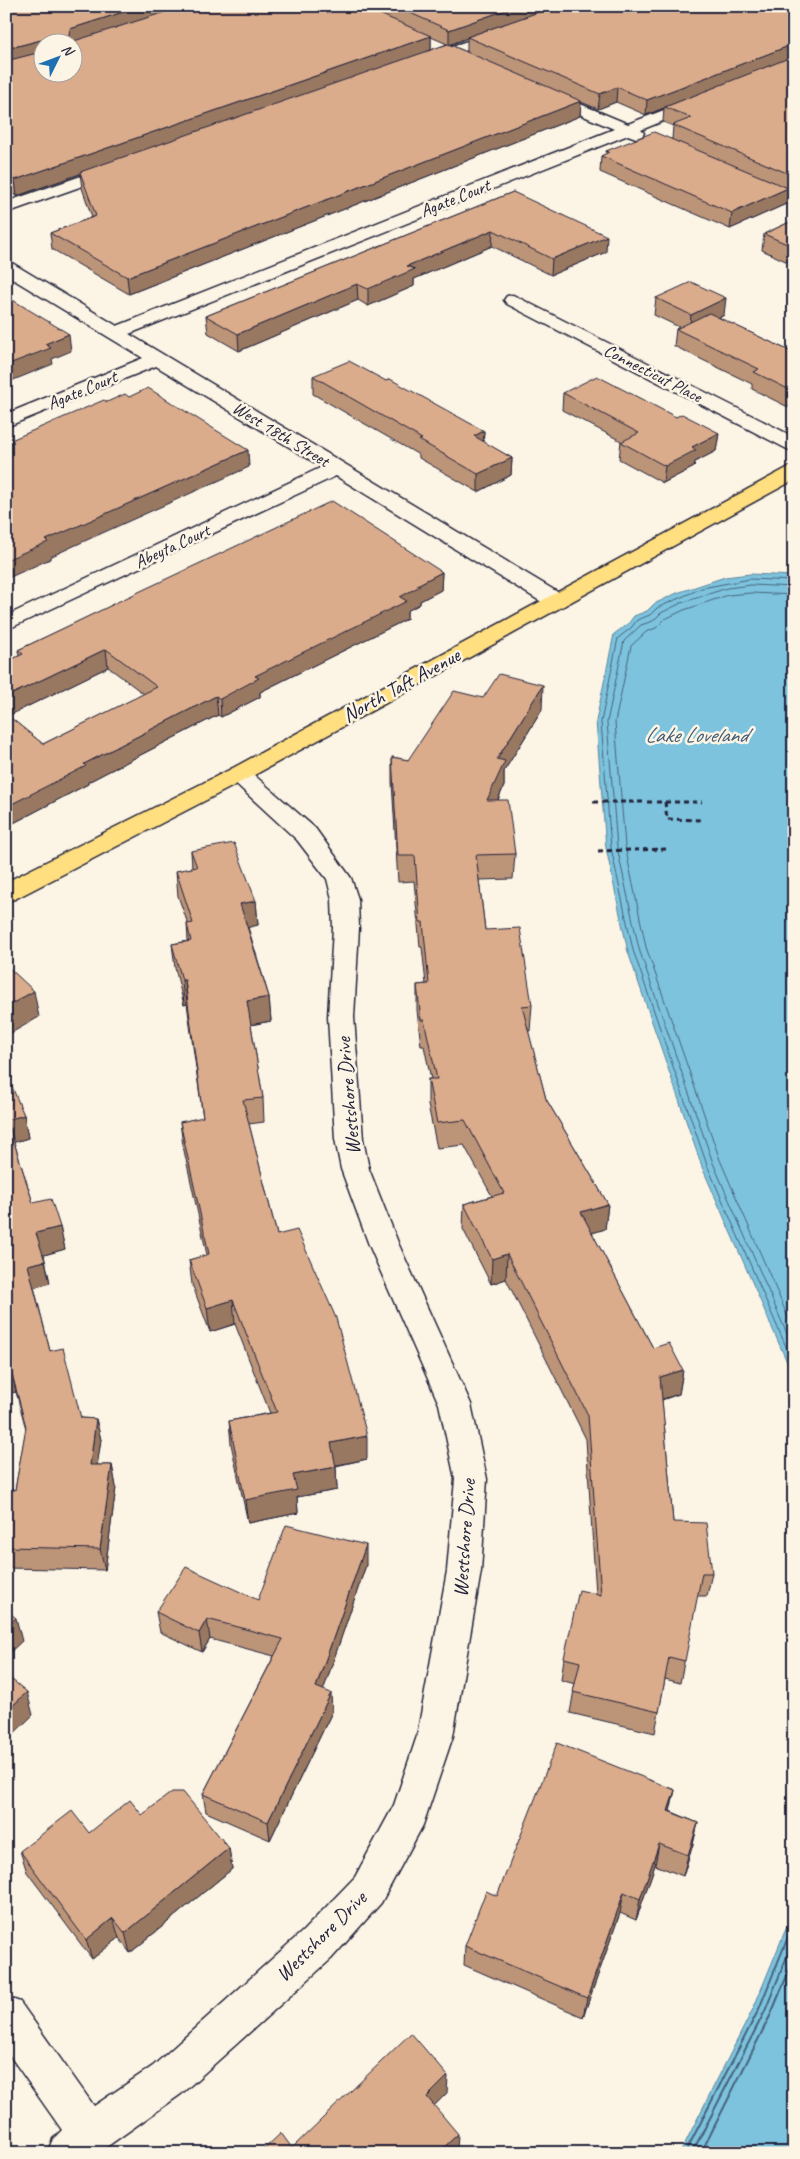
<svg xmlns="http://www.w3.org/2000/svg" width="800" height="2159" font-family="Caveat,sans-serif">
  <rect width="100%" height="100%" fill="#fcf5e5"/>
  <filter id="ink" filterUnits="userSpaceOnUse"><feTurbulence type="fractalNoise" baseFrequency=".02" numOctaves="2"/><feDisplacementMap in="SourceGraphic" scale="10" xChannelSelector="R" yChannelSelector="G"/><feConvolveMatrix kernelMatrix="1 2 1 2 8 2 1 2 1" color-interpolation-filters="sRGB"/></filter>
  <g filter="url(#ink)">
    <path fill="#7dc3dd" stroke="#59839c" d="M750,574L794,576V1378L702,1167L628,952L606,848L596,721L614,634L628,624L634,616L647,611L654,604L677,593L725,577Z
      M794,1909V2153H680L754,2007Z"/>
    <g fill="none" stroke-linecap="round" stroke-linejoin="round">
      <path stroke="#46627c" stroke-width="1" d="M794,581L750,579L702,588L657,608L650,615L637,620L631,628L618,638L601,722L611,848L633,950L707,1165L794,1365
        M794,587L751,585L727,588L681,603L661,613L653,621L641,625L624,641L607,722L617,847L639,949L713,1163L794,1350
        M794,595L751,593L728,595L684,610L665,619L656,628L646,632L631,646L615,722L625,846L646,947L720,1160L794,1331"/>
      <path stroke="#46627c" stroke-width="2" d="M685,2153L759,2009L794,1922
        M692,2153L765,2011L794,1939
        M701,2153L771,2014L794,1959"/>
      <g stroke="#22223b" stroke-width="3">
        <path id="minor" d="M502,29L507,30L509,33L507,36L428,64H418L416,61L418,58Z
          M547,90L628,124L692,99H702L705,102L702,105L641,130L644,133L642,136L636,138L628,135L129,334L564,596L567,601L564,606L556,607L548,606L336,476L6,630V616L322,467L156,366L6,427V414L143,358L6,275V262L12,263L117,326L614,129L542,98L539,95L542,92Z
          M116,164L122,166L124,169L122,172L6,213V202Z
          M752,178L794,195V206L746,186L744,183L746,180Z
          M513,295L794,437V451L787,449L507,304L504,300L507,296Z
          M239,767L247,769L315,828L351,878L358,899L359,928L354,1017L363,1139L369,1169L399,1245L471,1404L487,1479L481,1571L453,1736L423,1825L381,1903L331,1959L181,2094L98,2153H47L53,2139L62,2130L6,2050V1997L20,2002L94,2106L153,2066L303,1931L355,1877L394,1805L417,1736L447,1571L455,1479L439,1404L369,1245L341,1169L335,1139L328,1017L333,928L332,899L327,879L297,840L231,779L227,774L231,769Z"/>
      </g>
      <g stroke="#22223b" stroke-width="3">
        <path id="major" d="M794,466V480L247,779L15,899L6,901V882L231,769L787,468Z"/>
      </g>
      <path stroke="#22223b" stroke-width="3" stroke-dasharray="5 4" stroke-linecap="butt" d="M593,802H702
        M665,802L667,819L701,820
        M598,851L666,849"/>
      <use href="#minor" fill="#fcf5e5" fill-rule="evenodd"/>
      <use href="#major" fill="#ffdf80" fill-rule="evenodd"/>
    </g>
    <path fill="#bc9478" stroke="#22223b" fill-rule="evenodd" d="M6,6H794V193L788,190L786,204L730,229L600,172L601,156L606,154V151L672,139L673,126L663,122L664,108L646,115L616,102L598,109L581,102L580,116L129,294L52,249L50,233L92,217L82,188L80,174L17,196L6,190ZM431,37L447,44L431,50ZM467,38V52L450,45Z
      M513,192L606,252L551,275L492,246L414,279V286L368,306L358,300L239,351L208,333L206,316Z
      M794,220V265L762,250L764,234Z
      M656,298L724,315L719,318L794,353V410L752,389V384L674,346L676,329L679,327L654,315Z
      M313,376L386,381L484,431L483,442L512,458L511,475L478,492L419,458V455L313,394Z
      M563,393L676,417L719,433L716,451L695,462L694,467L663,483L619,459L621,441L562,410Z
      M442,572L441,590L420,601V604L407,611V619L260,692V697L221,717L218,715L88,782V784L6,827V662L19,656L18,650L111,606V605ZM108,667L144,694L43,744L8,716Z
      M483,698L542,710L504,771V786L498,800L515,854L513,879L479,880L485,930L532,1005L530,1031H528L546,1099L608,1204L605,1229L592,1233L653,1348L683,1370L679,1394L662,1400L673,1522L712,1573L707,1596H697L680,1683L665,1679L655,1733L570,1713L575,1684L561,1680L564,1658L596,1594L586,1439L506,1279L491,1284L463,1229L464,1204L492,1196L464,1145L437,1148L428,1105V1079H431L424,1046H421L417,1010V985L426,984L422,947H420L414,881L398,882L392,782V757L408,760Z
      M191,851L256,901L258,925L248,927L269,997L271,1021L251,1025L263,1098L264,1122L249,1124L277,1235L367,1459L336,1466L337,1490L297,1497L298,1513L248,1523L231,1444L229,1421L270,1413L235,1324L210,1332L192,1284L189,1260L207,1255L183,1146L180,1122L203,1118L187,1004L184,1005L175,968L172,944L188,941L187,924H188L178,896L176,871L192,868Z
      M6,1083L24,1115L28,1138L14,1142L33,1203L60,1227L65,1249L44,1255L50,1283L34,1287L50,1351L81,1418L96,1419L101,1440L97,1465H112L116,1487L105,1570L6,1568V1490H15L26,1429L16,1392L6,1394Z
      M366,1565L323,1690L332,1712L270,1840L206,1812L203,1794L274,1656L210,1639L202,1652L160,1632L156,1612L258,1600Z
      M675,1790L670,1811L698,1823L693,1844L683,1876L655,1865L636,1920L620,1913L583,2017L464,1965L465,1946L497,1896Z
      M142,1815L229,1848L232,1869L130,1953L119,1938L92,1959L27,1872L20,1851L89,1833Z"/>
    <path fill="#997862" stroke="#22223b" d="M142,6H189L72,44L68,40L70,29Z
      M517,6H558L467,37V38L449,45V30Z
      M431,36V51L17,196L15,180Z
      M41,40L42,55L6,65V49Z
      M794,44V58L665,107L664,108L646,115L647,100Z
      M617,87L616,102L598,109L600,94Z
      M581,101L580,116L129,294L127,277Z
      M788,188L786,204L730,229L732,213Z
      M493,230L492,246L414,279V286L368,306V289L407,266Z
      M607,236L606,252L551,275L552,259Z
      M357,284L358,300L239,351L238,334Z
      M726,298L724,315L689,332L691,315Z
      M69,334L71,351L52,359L53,364L6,383V365L45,344Z
      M484,431L483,449L474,436Z
      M719,433L716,451L695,462L694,467L663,483L665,466L692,447Z
      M248,450L249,467L78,544L50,557V559L6,579V560L46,540Z
      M512,458L511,475L478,492V474Z
      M442,572L441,590L420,601V604L407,611V619L260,692V697L221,717L220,699L255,676L400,597L417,585Z
      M106,649L108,667L6,717V697Z
      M543,685L542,710L504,771V786L486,825L487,800L497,759Z
      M216,696L218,715L88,782V784L6,827V807L84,764Z
      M256,901L258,925L242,929L240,904Z
      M182,980H185L187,1004L184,1005Z
      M34,991L39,1017L6,1036V1007Z
      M269,997L271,1021L249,1025L247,1001Z
      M24,1115L28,1138L12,1143L7,1120Z
      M608,1204L605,1229L579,1237L581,1212Z
      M60,1227L65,1249L41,1256L36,1233Z
      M507,1254L506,1279L491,1284L492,1259Z
      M45,1261L50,1283L33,1288L28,1265Z
      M233,1300L235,1324L210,1332L207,1308Z
      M11,1370L16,1392L6,1394V1371Z
      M683,1370L679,1394L656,1401L660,1377Z
      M96,1419L101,1440L94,1487L90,1465Z
      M367,1436V1459L332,1466L331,1443Z
      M112,1465L116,1487L105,1570L100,1549Z
      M336,1467L337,1490L297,1497L298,1513L248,1523L245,1500L293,1475Z
      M366,1545V1565L318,1706L316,1687Z
      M16,1618L22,1641L6,1656V1627Z
      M207,1619L210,1639L202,1652L199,1633Z
      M27,1692L33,1715L6,1741V1712Z
      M331,1693L332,1712L270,1840L268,1822Z
      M675,1790L670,1811H668Z
      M698,1823L693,1844L683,1876L688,1855Z
      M659,1844L655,1865L636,1920L640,1899Z
      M229,1848L232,1869L130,1953L125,1933Z
      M624,1892L620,1913L583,2017L587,1998Z
      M113,1918L119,1938L92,1959L86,1940Z
      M448,2076L447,2093L426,2114L427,2097Z
      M458,2134L457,2150L454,2153H438Z"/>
    <path fill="#dbac8c" stroke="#22223b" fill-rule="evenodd" d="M6,6H142L70,29L68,40L71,42L184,6H361L431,36L15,180L6,176V61L41,52V40L6,49ZM42,42H72V72H42Z
      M394,6H517L449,30Z
      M556,6H794V44L647,100L617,87L600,94L467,37Z
      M448,44L581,101L127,277L50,233L96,216L80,172Z
      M794,56V176L673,125L691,118L665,107Z
      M654,132L788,188L732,213L601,156L609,152L606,151Z
      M513,192L607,236L552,259L493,230L407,266L415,269L368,289L357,284L238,334L206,316Z
      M794,220V247L764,234Z
      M691,282L726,298L691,315L656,298Z
      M6,296L69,334L45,344L51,348L6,365Z
      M709,313L794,353V392L754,372L759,369L676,329Z
      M349,361L386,381L390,379L484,431L474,436L512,458L478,474L419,440L422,439L313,376Z
      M597,376L676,417L682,414L719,433L692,447L696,450L665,466L621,442L639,433L563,393Z
      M148,388L248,450L76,527L46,540L48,542L6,560V445L14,442L11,440L104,400L107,402L125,394L129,397Z
      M332,501L442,572L417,585L420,586L400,597L407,601L255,676L259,678L220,699L216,696L84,764L86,766L6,807V714L43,744L157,687L106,649L6,697V662L23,654L18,650L112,605H111Z
      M499,674L543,685L497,759L505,761L487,800H508L515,854L476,855L485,930L520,928L532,1005L522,1006L546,1099L608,1204L581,1212L653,1348L669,1343L683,1370L660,1377L673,1522L706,1523L712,1573H702L685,1661L669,1657L659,1712L573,1692L580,1662L564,1658L579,1590L601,1595L588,1415L507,1254L492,1259L464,1204L504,1193L465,1120L437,1123L428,1079H437L424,1020H421L417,985L429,984L423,922H420L415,856H398L392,757L408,760L454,691L483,698Z
      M234,843L256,901L240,904L269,997L247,1001L263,1098L243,1100L277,1235L297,1230L336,1318L367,1436L331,1443L336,1467L293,1475L297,1490L245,1500L229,1421L277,1412L233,1300L207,1308L189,1260L209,1254L180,1122L203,1117L185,980H182L172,944L191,941L187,924L193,923L176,871L197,867L191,851Z
      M6,965L34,991L6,1007Z
      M10,1082L24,1115L7,1120L33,1203L51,1199L60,1227L36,1233L45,1261L28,1265L50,1351L63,1348L81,1418L96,1419L90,1465H112L100,1549L6,1547V1490H15L26,1427L11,1370L6,1371V1083Z
      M286,1525L366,1545L316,1687L331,1693L268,1822L203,1794L283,1639L207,1619L199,1633L156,1612L186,1567L258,1600Z
      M6,1610L16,1618L6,1627Z
      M6,1675L27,1692L6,1712Z
      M557,1743L675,1790L668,1811L698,1823L688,1855L659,1844L640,1899L624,1892L587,1998L465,1946L486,1891L497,1896Z
      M172,1792H183L229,1848L125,1933L113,1918L86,1940L20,1851L72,1811L89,1833L130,1800L142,1815Z
      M411,2033L448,2076L427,2097L458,2134L438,2153H260L281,2133L292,2148Z"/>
  </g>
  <g text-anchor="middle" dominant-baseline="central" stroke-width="5" stroke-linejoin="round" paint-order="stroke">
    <g font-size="18" fill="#22223b" stroke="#fcf5e5">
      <text transform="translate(455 198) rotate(-22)">Agate Court</text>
      <text transform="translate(653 373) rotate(27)">Connecticut Place</text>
      <text transform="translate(82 390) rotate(-23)">Agate Court</text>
      <text transform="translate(281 434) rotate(31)">West 18th Street</text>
      <text transform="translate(172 546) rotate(-25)">Abeyta Court</text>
    </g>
    <g font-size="21" fill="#22223b" stroke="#fcf5e5">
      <text transform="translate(401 685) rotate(-29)">North Taft Avenue</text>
      <text transform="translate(348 1096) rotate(-95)">Westshore Drive</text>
      <text transform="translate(464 1538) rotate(-86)">Westshore Drive</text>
      <text transform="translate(321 1936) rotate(-45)">Westshore Drive</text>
    </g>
    <g font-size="22" font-style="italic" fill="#425a74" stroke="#fcf5e5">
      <text x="696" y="735">Lake Loveland</text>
    </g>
  </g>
  <rect width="800" height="2159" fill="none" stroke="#fcf5e5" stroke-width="25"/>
  <rect x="12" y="12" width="775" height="2134" fill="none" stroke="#22223b" stroke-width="2" filter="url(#ink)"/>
  <g transform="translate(58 58) rotate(48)"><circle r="24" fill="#fcf5e5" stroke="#a5a1a1"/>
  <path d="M0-4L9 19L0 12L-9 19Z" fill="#1f6fb2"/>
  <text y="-8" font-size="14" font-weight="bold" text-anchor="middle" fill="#22223b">N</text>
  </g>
</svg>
